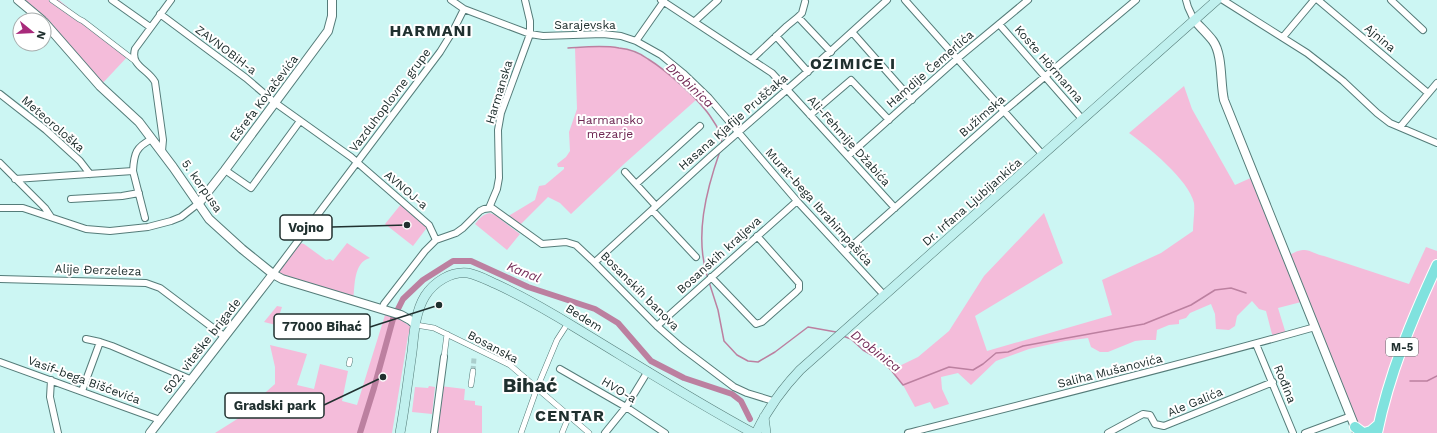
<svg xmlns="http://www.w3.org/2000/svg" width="1437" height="433" font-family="'Work Sans',sans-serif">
  <rect width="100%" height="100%" fill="#ccf6f3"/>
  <path fill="#f4bcda" d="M18,0H59L87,23L129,55L100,86Z
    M590,47C600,47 611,46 621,48C652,55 674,80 696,100L624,164L571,214L560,203L548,197L518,227L505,218L535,200L539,186L545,185L564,169V167H558L557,164L566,157L570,151L569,132L577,109L575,48Z
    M1184,86L1192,109L1235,185L1255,176L1287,256C1292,254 1298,250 1303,250C1309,249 1317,255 1324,256L1409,284L1426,247L1437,251V433H1377L1366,430L1365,427H1355L1305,301L1278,308L1286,334L1273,338L1266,311L1259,309L1252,301L1237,316L1235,326L1229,330L1216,329L1215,314L1211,304L1190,313L1186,318L1179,320V324L1169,325L1157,330L1156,340H1144L1135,341L1108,352H1100L1091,347L1088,338L1065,341L1029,349L996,361L971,385L958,373L941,377L942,389L949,404L934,409L930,402L915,407L903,385L891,370L918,357L949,331L984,276L1044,213L1063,263L975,316L987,351L1112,315L1102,280L1161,253L1193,231C1193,223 1195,211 1194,203C1189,180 1148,147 1129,133Z
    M402,203L429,225L413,246L385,224Z
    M490,213L495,215L520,234L507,250L475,224C479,219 483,214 490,213Z
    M296,242L304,244L326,260L330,259L333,261L347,243L370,258C353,262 355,287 353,301L273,274Z
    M277,306L282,307L276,325L264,322Z
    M385,315L401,320L411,327L408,336L392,433H215L242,416L258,399L275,384V367L270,345L307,354L297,385L314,389L320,364L348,371L342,401L357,405Z
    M429,386L435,387L432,414L412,412L415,387L428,388Z
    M440,386L465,389L464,400L475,401V405L482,406V433H434Z"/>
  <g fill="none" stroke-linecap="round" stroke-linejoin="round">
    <path stroke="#bc80a0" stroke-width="1.5" d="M568,48C585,47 603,45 619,48C629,49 640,53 648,59C666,70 701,101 712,119C717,126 722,135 722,144
      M708,279C694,237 706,191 720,151
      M709,282L718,310L724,341L737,355L748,361L758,362L775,352L808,327L836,332
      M843,336L851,339L863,350L877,358L891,370L903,385L949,367L973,370L983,364L996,353L1008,352L1023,346L1144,324L1191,305L1215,290L1231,288L1246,293
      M1410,381H1427L1437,376"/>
    <path stroke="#bc80a0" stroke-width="6" d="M360,433L374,388L393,319L403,299L423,280L453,261H471L528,287L595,309L618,323L651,361L684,378L732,394L741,401L750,419"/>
    <path stroke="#aacecc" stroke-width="5" stroke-dasharray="5 2.5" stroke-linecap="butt" d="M473,371L474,358"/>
    <g stroke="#557c79" stroke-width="6">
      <path id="pedestrian" d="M52,0L79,19L83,21L135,61
        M416,325L434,328L510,365L589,433
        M444,357L447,334
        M349,364L350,360
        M471,385L473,371
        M521,433L537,388L557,340L568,323
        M562,433L569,416"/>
    </g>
    <g stroke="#557c79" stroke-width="8">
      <path id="minor" d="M112,0L150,27
        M451,0L464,9L530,34L543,36L603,34L621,36L636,41L661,55L683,73L709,98L797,201L884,295
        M661,0L772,73L895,208
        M905,0L1043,155
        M1186,0L1188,7L1194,20
        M1223,0L1307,53L1343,81L1377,113L1390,123L1437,143
        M1318,0L1428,93
        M1391,0L1423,30
        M160,14L246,78L274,102L351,157L429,225L436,240
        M798,17L831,52
        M695,21L718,0
        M999,24L1083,120
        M852,32L912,100
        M776,36L808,72
        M1283,37L1314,0
        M636,41L664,1
        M752,59L787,26L798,17L802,13L805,2
        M0,94L46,130L80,161L90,174
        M810,115L851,80L889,120
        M1400,127L1437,83
        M162,151L163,140L155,82C148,69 130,66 135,49L171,0
        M848,156L958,58L1028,0
        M0,163L45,208L51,217
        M225,170L251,188L300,121
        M625,172L656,206
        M15,179L133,171
        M636,184L700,126
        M71,199L122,196L139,193
        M0,208H23L86,229L110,231L148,227L171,221L181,217L199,203
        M489,208L497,189L499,178L498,130L501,113L530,34V21L525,0
        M652,210L696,257
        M145,218L133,171C134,153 136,147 152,139
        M845,252L1004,111L1136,0
        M595,262L711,156L822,59L887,0
        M273,274L440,52L453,31L464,9
        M711,277L756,324L762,322L796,292L799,289V283L757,236
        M0,279L146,283L160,288L225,337
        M382,309L384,304L425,251L436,240L456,233L463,228L480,211L484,209L492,208L542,244L566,242L576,245L592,260L657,326L681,347L734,387L747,393L773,401
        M657,326L797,201
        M86,339L100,342
        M1256,344L1293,433
        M0,362L160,420
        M560,369L626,407L665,433
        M51,380L50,397L58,433
        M82,391L100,342L112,346L192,380
        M434,433L444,357
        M605,433L626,407L648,371
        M908,433C1044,399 1181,365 1315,327
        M1108,433L1143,414L1150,415L1155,424L1164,426L1273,382
        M1305,433L1351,416"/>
    </g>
    <g stroke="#557c79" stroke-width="10">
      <path id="tertiary" d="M18,0L42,20
        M1194,20C1200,27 1208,34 1213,41C1223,55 1220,83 1224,100L1357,432
        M44,22L100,86L139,122L173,167L209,219L242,249L273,274L282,279L401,315L410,320L416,325
        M199,203L225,170L328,31L332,16V0
        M150,433L273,274"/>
    </g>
    <g stroke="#557c79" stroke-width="10">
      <path id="secondary" d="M764,417L766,433
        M400,433C405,406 408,379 412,352C414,334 415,312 425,296C434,282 451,271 468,273C478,275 487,280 496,284C524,297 550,312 576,328C634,363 692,400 753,433
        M756,433C768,408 781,390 800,370L1217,0"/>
    </g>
    <g stroke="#fff" stroke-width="12">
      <path id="primary" d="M1355,427L1363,433
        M1365,433L1371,431L1378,425
        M1377,433C1389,374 1412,319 1437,265"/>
    </g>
    <use href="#pedestrian" stroke="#fff" stroke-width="5"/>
    <use href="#minor" stroke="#fff" stroke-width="6"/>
    <use href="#tertiary" stroke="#fff" stroke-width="8"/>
    <use href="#secondary" stroke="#c0f0ee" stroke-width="9"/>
    <use href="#primary" stroke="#80e2de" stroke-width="10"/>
  </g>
  <g text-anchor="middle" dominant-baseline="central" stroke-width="4" stroke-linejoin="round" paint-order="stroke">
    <rect fill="#fff" stroke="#636e6d" stroke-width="1" x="1386" y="338" width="32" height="18" rx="3"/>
    <g font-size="11" font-weight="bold" fill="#20302f">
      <text x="1402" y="347">M-5</text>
    </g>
    <g font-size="12" fill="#20302f" stroke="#fff">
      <text x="585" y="25">Sarajevska</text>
      <text transform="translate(1380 38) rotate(40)">Ajnina</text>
      <text transform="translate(226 50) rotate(37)">ZAVNOBiH-a</text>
      <text transform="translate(1049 64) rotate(49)">Koste Hörmanna</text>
      <text transform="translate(930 69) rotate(-41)">Hamdije Čemerlića</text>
      <text transform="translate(499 92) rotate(-73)">Harmanska</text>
      <text transform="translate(264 98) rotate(-53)">Ešrefa Kovačevića</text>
      <text transform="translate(390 100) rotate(-53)">Vazduhoplovne grupe</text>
      <text transform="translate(982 116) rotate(-41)">Bužimska</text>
      <text transform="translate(733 122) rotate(-41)">Hasana Kjafije Pruščaka</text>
      <text transform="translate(53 124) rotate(41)">Meteorološka</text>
      <text transform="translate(849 141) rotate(48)">Ali-Fehmije Džabića</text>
      <text transform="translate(202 186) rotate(55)">5. korpusa</text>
      <text transform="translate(406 190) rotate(40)">AVNOJ-a</text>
      <text transform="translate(972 202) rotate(-41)">Dr. Irfana Ljubijankića</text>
      <text transform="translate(819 207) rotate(48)">Murat-bega Ibrahimpašića</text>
      <text transform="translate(719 255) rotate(-42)">Bosanskih kraljeva</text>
      <text transform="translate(98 270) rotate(2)">Alije Đerzeleza</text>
      <text transform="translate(640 291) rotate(45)">Bosanskih banova</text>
      <text transform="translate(584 318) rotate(32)">Bedem</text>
      <text transform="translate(202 346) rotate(-52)">502. viteške brigade</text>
      <text transform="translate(493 347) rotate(28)">Bosanska</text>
      <text transform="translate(1110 371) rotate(-14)">Saliha Mušanovića</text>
      <text transform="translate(84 380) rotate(20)">Vasif-bega Bišćevića</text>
      <text transform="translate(1285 384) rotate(68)">Rođina</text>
      <text transform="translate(619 390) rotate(31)">HVO-a</text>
      <text transform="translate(1195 402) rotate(-22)">Ale Galića</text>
    </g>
    <g font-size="12" fill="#6c2450" stroke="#fff">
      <text x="610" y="120">Harmansko<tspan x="610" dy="14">mezarje</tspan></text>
    </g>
    <g font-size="13" font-style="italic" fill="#732a56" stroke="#fff">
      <text transform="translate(690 85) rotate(43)">Drobinica</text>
      <text transform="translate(524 272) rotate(22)">Kanal</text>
      <text transform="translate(876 351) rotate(38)">Drobinica</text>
    </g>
    <g font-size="16" font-weight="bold" letter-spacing="1" fill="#20302f" stroke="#fff">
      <text x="431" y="30">HARMANI</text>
      <text x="853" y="63">OZIMICE I</text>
      <text x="570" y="415">CENTAR</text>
    </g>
    <g font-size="20" font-weight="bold" fill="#20302f" stroke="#fff">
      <text x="530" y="385">Bihać</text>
    </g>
  </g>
  <path fill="none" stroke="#20302f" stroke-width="1.5" d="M407 225L332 227M439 305L370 327M383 377L324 405"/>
  <g fill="#20302f" stroke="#fff" stroke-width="1.5">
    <circle cx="407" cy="225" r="4"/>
    <circle cx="439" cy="305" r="4"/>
    <circle cx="383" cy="377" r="4"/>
  </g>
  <g fill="#fff" stroke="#20302f" stroke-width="1.5">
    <rect x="280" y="215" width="52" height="25" rx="4"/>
    <rect x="274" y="314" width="96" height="25" rx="4"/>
    <rect x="225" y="393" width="99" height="25" rx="4"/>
  </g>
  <g font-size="13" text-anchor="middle" font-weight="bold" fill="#20302f">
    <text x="306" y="232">Vojno</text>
    <text x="322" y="331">77000 Bihać</text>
    <text x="275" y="410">Gradski park</text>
  </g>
  <g transform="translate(32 32) rotate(108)"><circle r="19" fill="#ffffff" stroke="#a6acac"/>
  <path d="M0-3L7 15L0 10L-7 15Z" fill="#a82a7b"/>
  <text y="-6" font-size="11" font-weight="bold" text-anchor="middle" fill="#20302f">N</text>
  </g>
</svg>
